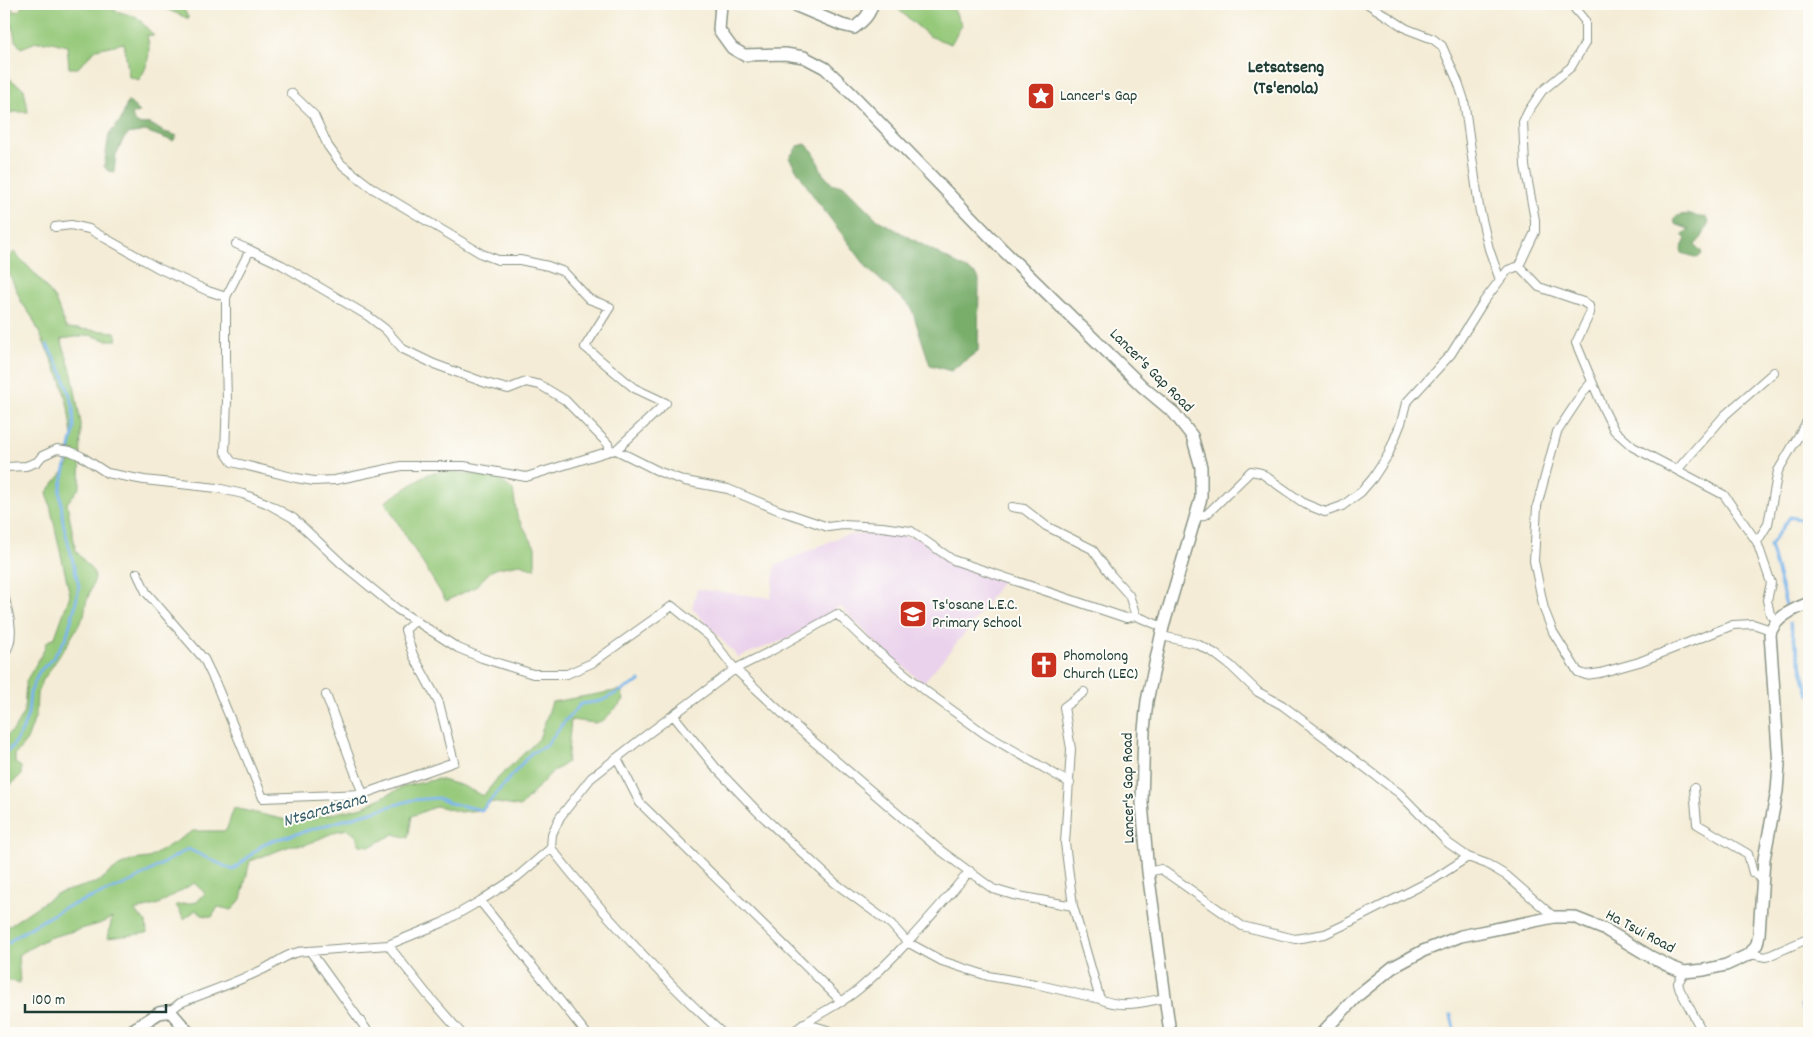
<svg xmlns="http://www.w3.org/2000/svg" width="1813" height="1037" font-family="Dekko,sans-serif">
  <rect width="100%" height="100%" fill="#fdfcf7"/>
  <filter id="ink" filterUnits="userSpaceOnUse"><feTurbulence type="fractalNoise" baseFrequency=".02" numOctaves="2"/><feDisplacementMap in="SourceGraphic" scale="10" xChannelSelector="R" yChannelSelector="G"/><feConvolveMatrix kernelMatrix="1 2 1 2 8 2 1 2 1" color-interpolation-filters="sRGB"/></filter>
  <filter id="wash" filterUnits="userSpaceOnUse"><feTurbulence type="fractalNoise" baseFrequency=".0096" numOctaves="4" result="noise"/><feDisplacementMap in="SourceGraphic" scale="20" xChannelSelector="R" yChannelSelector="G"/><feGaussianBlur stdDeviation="1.12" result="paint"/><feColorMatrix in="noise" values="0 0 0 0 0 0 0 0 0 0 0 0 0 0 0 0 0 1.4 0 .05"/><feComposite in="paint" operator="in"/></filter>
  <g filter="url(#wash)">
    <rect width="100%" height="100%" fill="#f4ecd6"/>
    <path fill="#ead1ec" d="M866,533H892L922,540L944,558L965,569L1002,581L970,627L923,683L881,648L840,606L806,629L787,639L738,657L692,608L697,589L771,598L775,566L842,536Z"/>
    <path fill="#96c97a" stroke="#5a8357" d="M4,4H11L13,12L20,10L23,4H107L116,11L137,17L154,36L147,35C151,52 149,65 139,80L129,77L124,43L96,49L78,68H69L67,46L52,42H36L21,48L15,40L12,23L4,22Z
      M163,4H181L189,19L164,8Z
      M897,4H951L962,25L951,44L929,36L900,11Z
      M4,75L24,89L28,112H12L4,122Z
      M14,252L38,277L55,299L66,328L115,332L117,340H106L90,335L61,339L72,374L81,424L80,487L67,503L76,551L94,573L95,578L86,603L84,616L68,643L43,680L37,694L36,715L27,740L15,755V763L21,767V775L4,791V737L13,731L24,712L26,681L42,654L47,642L55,637L70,595L47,492L69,465L72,436L68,407L61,380L32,317L22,303L4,262Z
      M447,471L497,478L513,490L517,516L535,547V569L520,564L498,568L491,571L475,587L446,601L385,502L428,474Z
      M621,690L624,700L604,720L595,723L571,720L567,762L550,774L520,807L492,802L479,810L460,812L437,806L412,816L408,838L394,834L371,846L359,845L357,837L348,829L337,831L305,845H293L250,861L241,899L232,910L218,907L212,917L202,915L196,910L184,919L176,905L197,902L205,893L194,883L159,904L134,911L146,922L147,933L108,938L112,918L99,924L48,938L18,955L20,983L4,979V929L56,894L98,882L119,866L133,860L149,858L193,831H226L234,808L295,822L363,807L405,786L438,779L463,786L483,796L496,780L539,739L552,702Z"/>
    <path fill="#78ad6a" stroke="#4c754f" d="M128,101L140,112L132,114C133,120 135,122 141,125C150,120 156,128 164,132C168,133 173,134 177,136L173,141L145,131L128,134L123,140L116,155L114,172L108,171L104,166L109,134L121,120Z
      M806,144L813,151L823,174L833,185H843L878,220L977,275L979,280L978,351L951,371L930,365L911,307L869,270L814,197L789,158L798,146Z
      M1691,214L1698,217H1706L1709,223L1702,237L1695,245L1701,251L1702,254L1698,258L1682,253L1681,249L1686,239L1682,235L1689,229L1675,224L1674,218L1680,215Z"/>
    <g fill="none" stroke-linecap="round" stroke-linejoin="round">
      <path stroke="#7ab5eb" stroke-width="3" d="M1786,605L1770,545L1790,517L1809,521
        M1790,623L1809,695
        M4,754L12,747L22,731L28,714L30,693L39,672L53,658L66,638L75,607L79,586L63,522L60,491L74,430L73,405L63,374L47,345
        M4,947L15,937L62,909L131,882L188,849L233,870L265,843L412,800L437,798L450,803L482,810L531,753L546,746L565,721L581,704L601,701L640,681
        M1809,975L1801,1006L1809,1024
        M1451,1015L1455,1033"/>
    </g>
  </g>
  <g filter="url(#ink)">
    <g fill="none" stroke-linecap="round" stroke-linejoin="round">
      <g stroke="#8a9485" stroke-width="10">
        <path id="street" d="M1368,4L1407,29L1433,39L1442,46L1458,82L1464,100L1479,207L1489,249L1500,280
          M291,93L314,115L328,146L341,164L372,188L482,254L498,260H520L548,266L564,272L589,299L610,307L585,347L634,388L666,403L616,450
          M55,227L71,225L89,229L158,268L208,291L226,297L250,250L282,265L368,316L385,329L403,349L434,364L486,383L508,389L526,382L540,385L565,400L608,444L610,451
          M236,244L250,250
          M1519,266L1539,287L1583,302L1589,306L1590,313L1576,343L1604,410L1614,430L1633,447L1724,495L1757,542L1771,583L1767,600L1770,614L1777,620
          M226,297V361L227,401L225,452L232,462L296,478L314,481L335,480L401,466H464L526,477L610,451L616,450L660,472L685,481L728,489L778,510L828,527L843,525L882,527L911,531L953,560L1126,618L1136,616L1163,627
          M1592,382L1584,391L1557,432L1537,506L1534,561L1544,609L1553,632L1578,672L1586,675L1600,673L1639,662L1733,625L1753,624L1771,630
          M4,469L6,467L26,466L37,462L42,456L57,449L70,451L81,456L107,473L144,480L217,488L243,494L266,503L293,518L342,564L397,609L458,648L482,658L533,674H567L592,663L672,606L710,637L735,669L799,729L940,850L993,889L1013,895L1073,906
          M1677,470L1725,415L1774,372
          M1012,507L1024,509L1046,526L1092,549L1111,575L1129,595L1136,616
          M1195,518L1207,514L1251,471L1261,473L1305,504L1325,512L1342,506L1361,492L1373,478L1388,455L1401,423L1406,403L1451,354L1484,301L1500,280L1508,270L1519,266L1535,232V220L1525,166L1523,122L1529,110L1542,91L1571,67L1585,43V21L1571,4
          M1757,542L1768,524L1778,471L1809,418
          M137,573L146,592L204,659L216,684L263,798L363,794L454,762L439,703L413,655L405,630L416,620
          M4,595C8,611 17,639 4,654
          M1162,636L1197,644L1214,653L1231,666L1258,692L1282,705L1399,793L1448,843L1468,857L1487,864L1507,876L1554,917
          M1084,692L1064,707L1071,749L1065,843L1073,906L1100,999
          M326,695L363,794
          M673,715L716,768L757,811L835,883L891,924L907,942L942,961L988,976L1035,984L1100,999C1122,1009 1143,1002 1165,998
          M617,758L640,803L842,1002
          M1694,788L1697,824L1748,854L1753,873L1762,878
          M551,848C603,914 660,976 722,1033
          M1148,872L1161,869L1242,926L1295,939L1325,934L1344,925L1434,879L1468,857
          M480,901L586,1033
          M388,945L426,993L461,1033
          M310,951L369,1033
          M1750,954L1766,957L1805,940H1809
          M1684,972L1678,983L1680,990L1703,1033
          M170,1011L180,1003C208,992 237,982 264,969C280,961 291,950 310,951L388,945L442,923L480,901L517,877L551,848L552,834L560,817L591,778L641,739L735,669L773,650L837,614L865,641L927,692L985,734L1070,783
          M804,1023L837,1033
          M792,1033C813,1015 839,1006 859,989C900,954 934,912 970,871"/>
      </g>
      <g stroke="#8a9485" stroke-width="14">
        <path id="secondary" d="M721,4L719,30L732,48L744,55L785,54L804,57L825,68L853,95L1003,250L1143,387L1174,413L1192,436L1201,467V498L1163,627L1147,701L1144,730L1142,803L1148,872L1170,1033
          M792,4L842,25L854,28C863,21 870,15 872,4
          M128,1033L159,1013L170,1011L189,1033
          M1322,1033L1357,996L1393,967L1423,951L1461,936L1554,917H1573L1606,930L1651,957L1671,967L1684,972L1704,970L1726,965L1750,954L1757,944L1759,934L1764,859L1777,791L1779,765L1770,634C1775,617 1794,609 1809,603"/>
      </g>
      <use href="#street" stroke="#fff" stroke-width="8"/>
      <use href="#secondary" stroke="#fff" stroke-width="11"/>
    </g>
  </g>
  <defs>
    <g id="sight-square" transform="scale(1.4375)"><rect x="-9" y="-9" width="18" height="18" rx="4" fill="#c8321e" stroke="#fdfcf7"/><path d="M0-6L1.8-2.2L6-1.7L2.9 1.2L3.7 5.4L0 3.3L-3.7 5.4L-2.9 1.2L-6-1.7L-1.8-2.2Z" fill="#fff"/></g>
    <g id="school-square" transform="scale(1.4375)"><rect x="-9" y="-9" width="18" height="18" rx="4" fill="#c8321e" stroke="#fdfcf7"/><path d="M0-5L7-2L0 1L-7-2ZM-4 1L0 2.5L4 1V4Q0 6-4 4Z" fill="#fff"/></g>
    <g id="church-square" transform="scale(1.4375)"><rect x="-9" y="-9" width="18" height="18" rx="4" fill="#c8321e" stroke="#fdfcf7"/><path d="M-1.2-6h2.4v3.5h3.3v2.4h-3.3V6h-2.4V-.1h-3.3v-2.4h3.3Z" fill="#fff"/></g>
  </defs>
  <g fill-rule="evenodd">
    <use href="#sight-square" x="1041" y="96"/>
    <use href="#school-square" x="913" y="614"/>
    <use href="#church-square" x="1044" y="665"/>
  </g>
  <g text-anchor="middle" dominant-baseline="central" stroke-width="4" stroke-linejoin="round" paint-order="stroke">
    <g font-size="16" fill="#1f3d34" stroke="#fdfcf7" text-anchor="start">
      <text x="1060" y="96">Lancer's Gap</text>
      <text x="932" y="605">Ts'osane L.E.C.<tspan x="932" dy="18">Primary School</tspan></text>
      <text x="1063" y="656">Phomolong<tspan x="1063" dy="18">Church (LEC)</tspan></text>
    </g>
    <g font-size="16" fill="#1f3d34" stroke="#fdfcf7">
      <text transform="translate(1151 371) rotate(45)">Lancer's Gap Road</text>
      <text transform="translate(1129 788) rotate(-91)">Lancer's Gap Road</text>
      <text transform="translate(1640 932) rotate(28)">Ha Tsui Road</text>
    </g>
    <g font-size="18" font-weight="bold" fill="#1f3d34" stroke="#fdfcf7">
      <text x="1286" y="68">Letsatseng<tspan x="1286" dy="21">(Ts'enola)</tspan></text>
    </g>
    <g font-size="18" font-style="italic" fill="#3a616b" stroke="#fdfcf7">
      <text transform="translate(325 811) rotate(-16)">Ntsaratsana</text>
    </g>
  </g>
  <rect width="1813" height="1037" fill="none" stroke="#fdfcf7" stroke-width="20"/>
  <path d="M25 1004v8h141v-8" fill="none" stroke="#1f3d34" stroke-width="2.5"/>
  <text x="32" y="1004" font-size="15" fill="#1f3d34" stroke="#fdfcf7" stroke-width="4" paint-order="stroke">100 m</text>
</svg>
